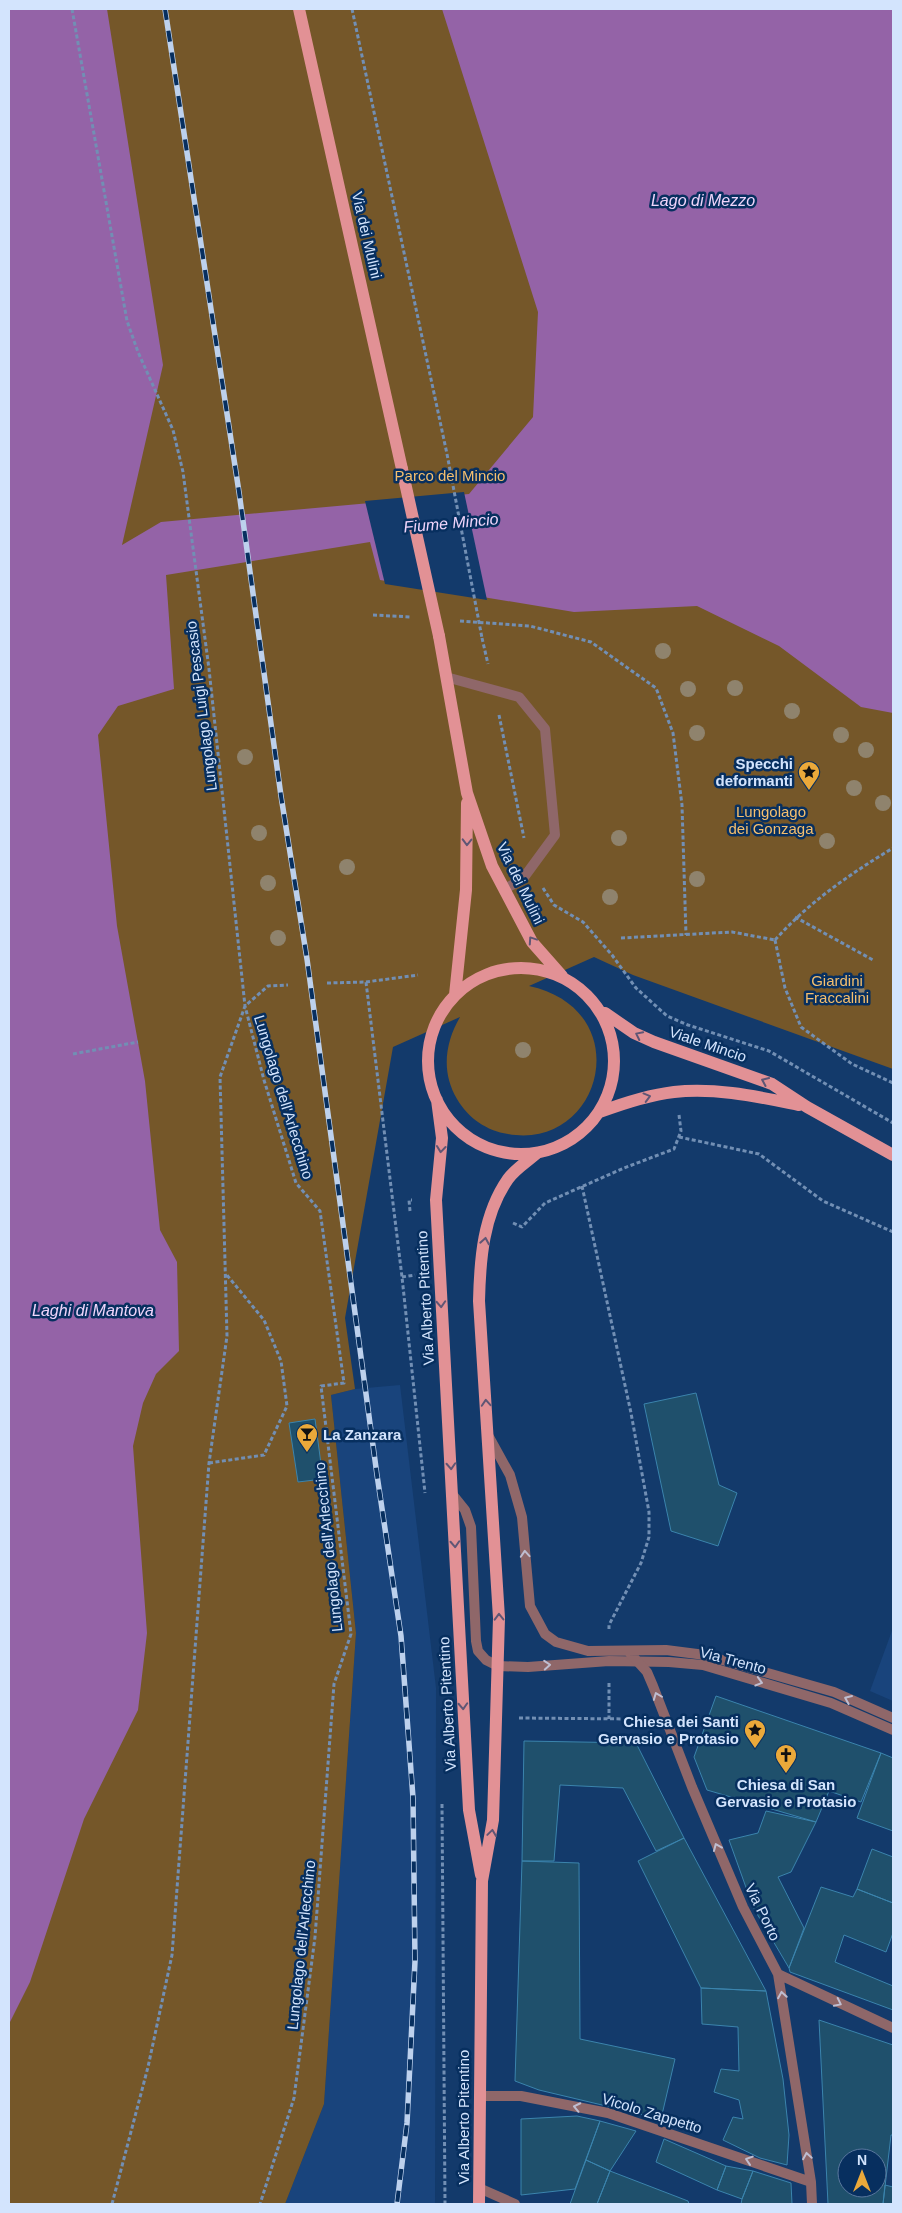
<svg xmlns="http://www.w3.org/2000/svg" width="902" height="2213" font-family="Arial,sans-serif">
  <rect width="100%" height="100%" fill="#133a6b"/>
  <path fill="#19447c" d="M400,1385L436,1688L435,2204H285L324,2104L356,1633L331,1395L355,1389Z
    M893,1628V1701L870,1691Z"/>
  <path fill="#755729" d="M9,9H893V1069L633,975L594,957L529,986C639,1010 602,1151 508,1134C487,1131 468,1118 457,1099C441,1072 445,1043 460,1017L393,1047L345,1318L355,1389L331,1395L356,1633L324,2104L285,2204H9Z"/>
  <path fill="#9463a7" d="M9,9H107L163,365L122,545L161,522L469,494L533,417L538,312L442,9H893V713L861,707L779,646L697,606L574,612L380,580L370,542L166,575L174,689L118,706L98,735L117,926L145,1081L160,1230L177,1262L179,1351L156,1374L143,1403L133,1446L147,1633L138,1710L84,1819L30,1982L9,2024Z"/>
  <path fill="#133a6b" d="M464,492L487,600L385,584L365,501Z"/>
  <path fill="#1f506c" stroke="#3b84ad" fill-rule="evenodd" d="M696,1393L719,1485L737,1493L718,1546L671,1531L644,1404Z
    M315,1419L323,1479L298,1482L289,1423Z
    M716,1696L881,1753L861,1802L829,1791L816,1822L707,1790L694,1757Z
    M524,1741L636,1743L684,1838L656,1851L623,1788L560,1785L554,1861H522Z
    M881,1753L893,1758V1831L857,1818Z
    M766,1811L816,1822L791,1872L778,1877L804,1928L789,1968L753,1907L729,1840L758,1833Z
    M684,1838L766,1991L701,1988L638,1861Z
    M872,1849L893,1857V1903L857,1889Z
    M522,1861L579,1863L580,2039L675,2059L661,2119L539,2090L515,2081Z
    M821,1887L853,1897L857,1889L893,1903V1933L886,1952L844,1935L835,1962L893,1986V2010L790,1972L789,1968Z
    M701,1988L766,1991L783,2079L789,2135L787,2165L760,2158L723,2140L733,2117L743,2119L739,2100L714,2092L721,2069L739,2071L738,2027L702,2024Z
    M819,2020L893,2045V2135H891L883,2204H828ZM847,2158H877V2188H847Z
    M577,2116L600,2121L575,2189L521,2195V2119Z
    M600,2121L636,2131L610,2171L586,2160Z
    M664,2139L726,2166L717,2190L656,2162Z
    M586,2160L610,2171L597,2204H570Z
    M726,2166L753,2171L742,2199L717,2190Z
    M610,2171L688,2201L689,2204H597Z
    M753,2171L791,2183L792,2204H741L742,2199Z
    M885,2185L893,2187V2204H883Z"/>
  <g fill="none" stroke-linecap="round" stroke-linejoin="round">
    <path stroke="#728fb4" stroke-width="3" stroke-dasharray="4 2.5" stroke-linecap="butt" d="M72,9L127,321L138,352L173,430L183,472L209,669L245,1006L264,1080L296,1183L320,1211L344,1383L321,1386L351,1634L334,1684L315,1937L294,2098L260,2204
      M352,9L447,454
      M373,615L411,617
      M460,621L530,626L591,642L656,688L673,733L682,805L686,935
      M482,638L488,664
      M499,715L524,838
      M543,888L554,905L583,922L612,955L636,988L667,1016L688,1025L769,1051L893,1123
      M795,917L873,960
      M621,938L732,932L775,940
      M775,940L785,988L801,1027L852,1064L893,1083
      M775,940C809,902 850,874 893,848
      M366,982L402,1277L425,1493
      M327,983L366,982L418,975
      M73,1054L138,1042
      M679,1137L759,1154L823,1201L893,1232
      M582,1186L631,1413L649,1512V1537L641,1563L609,1625V1629
      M410,1211L409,1200H412
      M513,1223L522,1227L545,1203L624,1168L674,1149L681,1131L679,1115
      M402,1277L415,1275
      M209,1463L264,1455L287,1406L281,1361L264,1320L226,1274
      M609,1683V1719
      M519,1718L632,1719
      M442,1804L445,2204
      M112,2204L148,2067L172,1955L209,1463L227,1336L220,1077L245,1006L268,986L288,985"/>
    <path stroke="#8f6769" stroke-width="10" d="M446,677L519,697L545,729L555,835L522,880L504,889
      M453,1495L465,1510L471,1527L476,1641L478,1651L486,1660L498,1666L528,1667L609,1661L669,1662L703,1665L831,1703L893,1730"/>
    <path stroke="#8f6769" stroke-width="10" d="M489,1437L510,1475L522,1517L530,1606L545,1634L556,1642L588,1651L666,1650L705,1655L834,1692L893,1718
      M628,1651L647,1672L653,1686L692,1787L743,1907L778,1974L811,2182L812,2204
      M778,1974L893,2028
      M479,2096H521L608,2113L811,2182
      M479,2188L515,2204"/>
    <path stroke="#e29195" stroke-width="12" d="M299,9L402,469
      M439,636L467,793L492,866L532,942L562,976
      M428 1061a93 93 0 1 1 186 0a93 93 0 1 1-186 0Z
      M455,995L466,890L467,803
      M605,1013L634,1033L654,1042L772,1084L807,1107L893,1155
      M437,1100L442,1138L436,1200L469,1810L481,1875
      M600,1112C624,1103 649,1095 674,1092C715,1087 759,1097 799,1105
      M479,2204L482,1881L493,1820L499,1618L479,1301C480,1259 483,1215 508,1179C515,1169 528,1161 537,1153"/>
    <g stroke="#bdd1ed" stroke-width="5.5">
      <path id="rail" d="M165,9L239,492L281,796L307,959L377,1475L401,1636L413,1798L415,1961L407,2123L397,2204"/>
    </g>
    <use href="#rail" stroke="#072f5f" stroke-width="4" stroke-dasharray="11" stroke-linecap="butt"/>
    <path stroke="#728fb4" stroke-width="3" stroke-dasharray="4 2.5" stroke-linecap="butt" d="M447,454L482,638"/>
    <path stroke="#e29195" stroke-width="12" d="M402,469L439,636"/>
  </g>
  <g fill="#8f836d">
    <circle cx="663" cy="651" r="8"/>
    <circle cx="735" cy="688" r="8"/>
    <circle cx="688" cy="689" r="8"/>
    <circle cx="792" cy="711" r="8"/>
    <circle cx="697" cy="733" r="8"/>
    <circle cx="841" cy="735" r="8"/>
    <circle cx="866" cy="750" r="8"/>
    <circle cx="245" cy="757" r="8"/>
    <circle cx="854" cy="788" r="8"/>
    <circle cx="883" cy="803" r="8"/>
    <circle cx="259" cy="833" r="8"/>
    <circle cx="619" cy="838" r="8"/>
    <circle cx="827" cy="841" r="8"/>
    <circle cx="347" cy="867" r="8"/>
    <circle cx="697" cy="879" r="8"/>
    <circle cx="268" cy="883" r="8"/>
    <circle cx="610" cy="897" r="8"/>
    <circle cx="278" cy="938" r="8"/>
    <circle cx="858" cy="994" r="8"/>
    <circle cx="523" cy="1050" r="8"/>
  </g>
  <defs><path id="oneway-chevron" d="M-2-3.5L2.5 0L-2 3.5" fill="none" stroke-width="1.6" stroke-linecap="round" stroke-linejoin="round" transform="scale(1.25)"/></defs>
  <g stroke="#5f5675">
    <use href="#oneway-chevron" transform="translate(467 842) rotate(91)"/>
    <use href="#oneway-chevron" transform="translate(532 940) rotate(-124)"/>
    <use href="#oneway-chevron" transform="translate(639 1035) rotate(-154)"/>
    <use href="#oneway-chevron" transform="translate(765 1081) rotate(-156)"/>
    <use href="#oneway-chevron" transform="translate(647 1097) rotate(-15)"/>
    <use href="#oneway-chevron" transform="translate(441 1149) rotate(96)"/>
    <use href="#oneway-chevron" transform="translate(485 1241) rotate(-80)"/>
    <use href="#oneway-chevron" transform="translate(441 1304) rotate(87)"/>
    <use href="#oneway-chevron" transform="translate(486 1403) rotate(-94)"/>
    <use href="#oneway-chevron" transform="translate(451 1466) rotate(87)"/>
    <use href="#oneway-chevron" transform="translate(455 1544) rotate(87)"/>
    <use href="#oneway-chevron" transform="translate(499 1617) rotate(-91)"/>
    <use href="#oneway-chevron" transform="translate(463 1706) rotate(87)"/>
    <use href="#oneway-chevron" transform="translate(492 1833) rotate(-82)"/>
  </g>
  <g stroke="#bfbed1">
    <use href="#oneway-chevron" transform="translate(525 1554) rotate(-94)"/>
    <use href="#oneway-chevron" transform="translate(547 1665) rotate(-4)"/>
    <use href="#oneway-chevron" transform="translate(759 1682) rotate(16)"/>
    <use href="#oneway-chevron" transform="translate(657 1696) rotate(-111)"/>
    <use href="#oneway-chevron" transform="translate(848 1699) rotate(-157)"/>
    <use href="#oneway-chevron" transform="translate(717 1847) rotate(-113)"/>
    <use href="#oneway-chevron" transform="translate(782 1995) rotate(-99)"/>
    <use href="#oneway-chevron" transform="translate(838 2003) rotate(26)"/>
    <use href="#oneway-chevron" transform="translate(577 2107) rotate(-168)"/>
    <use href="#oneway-chevron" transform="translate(807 2156) rotate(-99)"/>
    <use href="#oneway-chevron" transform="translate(749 2160) rotate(-162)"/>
  </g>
  <defs>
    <g id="sight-pin" transform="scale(1.125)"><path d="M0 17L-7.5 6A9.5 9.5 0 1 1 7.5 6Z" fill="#eba93a" stroke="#072f5f"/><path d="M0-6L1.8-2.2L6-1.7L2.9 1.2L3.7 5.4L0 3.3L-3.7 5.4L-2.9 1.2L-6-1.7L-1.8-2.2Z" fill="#111"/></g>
    <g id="bar-pin" transform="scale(1.125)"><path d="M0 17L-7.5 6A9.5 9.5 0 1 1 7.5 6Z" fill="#eba93a" stroke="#072f5f"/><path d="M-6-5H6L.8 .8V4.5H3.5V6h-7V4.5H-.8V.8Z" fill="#111"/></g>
    <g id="church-pin" transform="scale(1.125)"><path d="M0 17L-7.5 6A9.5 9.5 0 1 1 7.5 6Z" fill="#eba93a" stroke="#072f5f"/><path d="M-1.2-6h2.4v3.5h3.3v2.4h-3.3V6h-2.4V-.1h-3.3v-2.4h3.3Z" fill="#111"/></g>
  </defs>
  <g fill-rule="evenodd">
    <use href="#sight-pin" x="809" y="772"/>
    <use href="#bar-pin" x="307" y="1434"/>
    <use href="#sight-pin" x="755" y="1730"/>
    <use href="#church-pin" x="786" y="1755"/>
  </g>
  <g text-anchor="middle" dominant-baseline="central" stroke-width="5" stroke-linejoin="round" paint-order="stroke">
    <g font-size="15" fill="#d3e4fd" stroke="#072f5f">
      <text transform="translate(367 235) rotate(77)">Via dei Mulini</text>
      <text transform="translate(201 706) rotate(-97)">Lungolago Luigi Pescasio</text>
      <text transform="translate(521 883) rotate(64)">Via dei Mulini</text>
      <text transform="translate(708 1044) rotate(19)">Viale Mincio</text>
      <text transform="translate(284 1097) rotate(73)">Lungolago dell'Arlecchino</text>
      <text transform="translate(425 1298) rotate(-93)">Via Alberto Pitentino</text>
      <text transform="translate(328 1547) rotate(-96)">Lungolago dell'Arlecchino</text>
      <text transform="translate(733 1660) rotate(15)">Via Trento</text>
      <text transform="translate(447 1704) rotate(-93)">Via Alberto Pitentino</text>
      <text transform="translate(763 1912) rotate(64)">Via Porto</text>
      <text transform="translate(301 1945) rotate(-84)">Lungolago dell'Arlecchino</text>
      <text transform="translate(652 2113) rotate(17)">Vicolo Zappetto</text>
      <text transform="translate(463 2117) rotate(-90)">Via Alberto Pitentino</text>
    </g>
    <g font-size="15" fill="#f5bf6e" stroke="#072f5f">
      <text x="450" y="475">Parco del Mincio</text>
      <text x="771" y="811">Lungolago<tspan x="771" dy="17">dei Gonzaga</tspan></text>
      <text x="837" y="980">Giardini<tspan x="837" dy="17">Fraccalini</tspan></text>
    </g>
    <g font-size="15" font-weight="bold" fill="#d3e4fd" stroke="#072f5f" text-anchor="end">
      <text x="793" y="763">Specchi<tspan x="793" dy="17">deformanti</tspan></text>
      <text x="323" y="1434" text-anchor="start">La Zanzara</text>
      <text x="739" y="1721">Chiesa dei Santi<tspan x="739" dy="17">Gervasio e Protasio</tspan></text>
      <text x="786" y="1784" text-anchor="middle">Chiesa di San<tspan x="786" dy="17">Gervasio e Protasio</tspan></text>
    </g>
    <g font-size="16" font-style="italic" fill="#f0d5fb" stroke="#072f5f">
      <text x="703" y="200">Lago di Mezzo</text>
      <text transform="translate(451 523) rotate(-5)">Fiume Mincio</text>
      <text x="93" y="1310">Laghi di Mantova</text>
    </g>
  </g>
  <rect width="902" height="2213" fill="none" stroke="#d3e4fd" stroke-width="20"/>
  <g transform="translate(862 2173)"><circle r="24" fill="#072f5f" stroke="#59779e"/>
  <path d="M0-4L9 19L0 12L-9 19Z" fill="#eba93a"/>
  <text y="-8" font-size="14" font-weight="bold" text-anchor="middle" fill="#d3e4fd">N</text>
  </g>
</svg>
